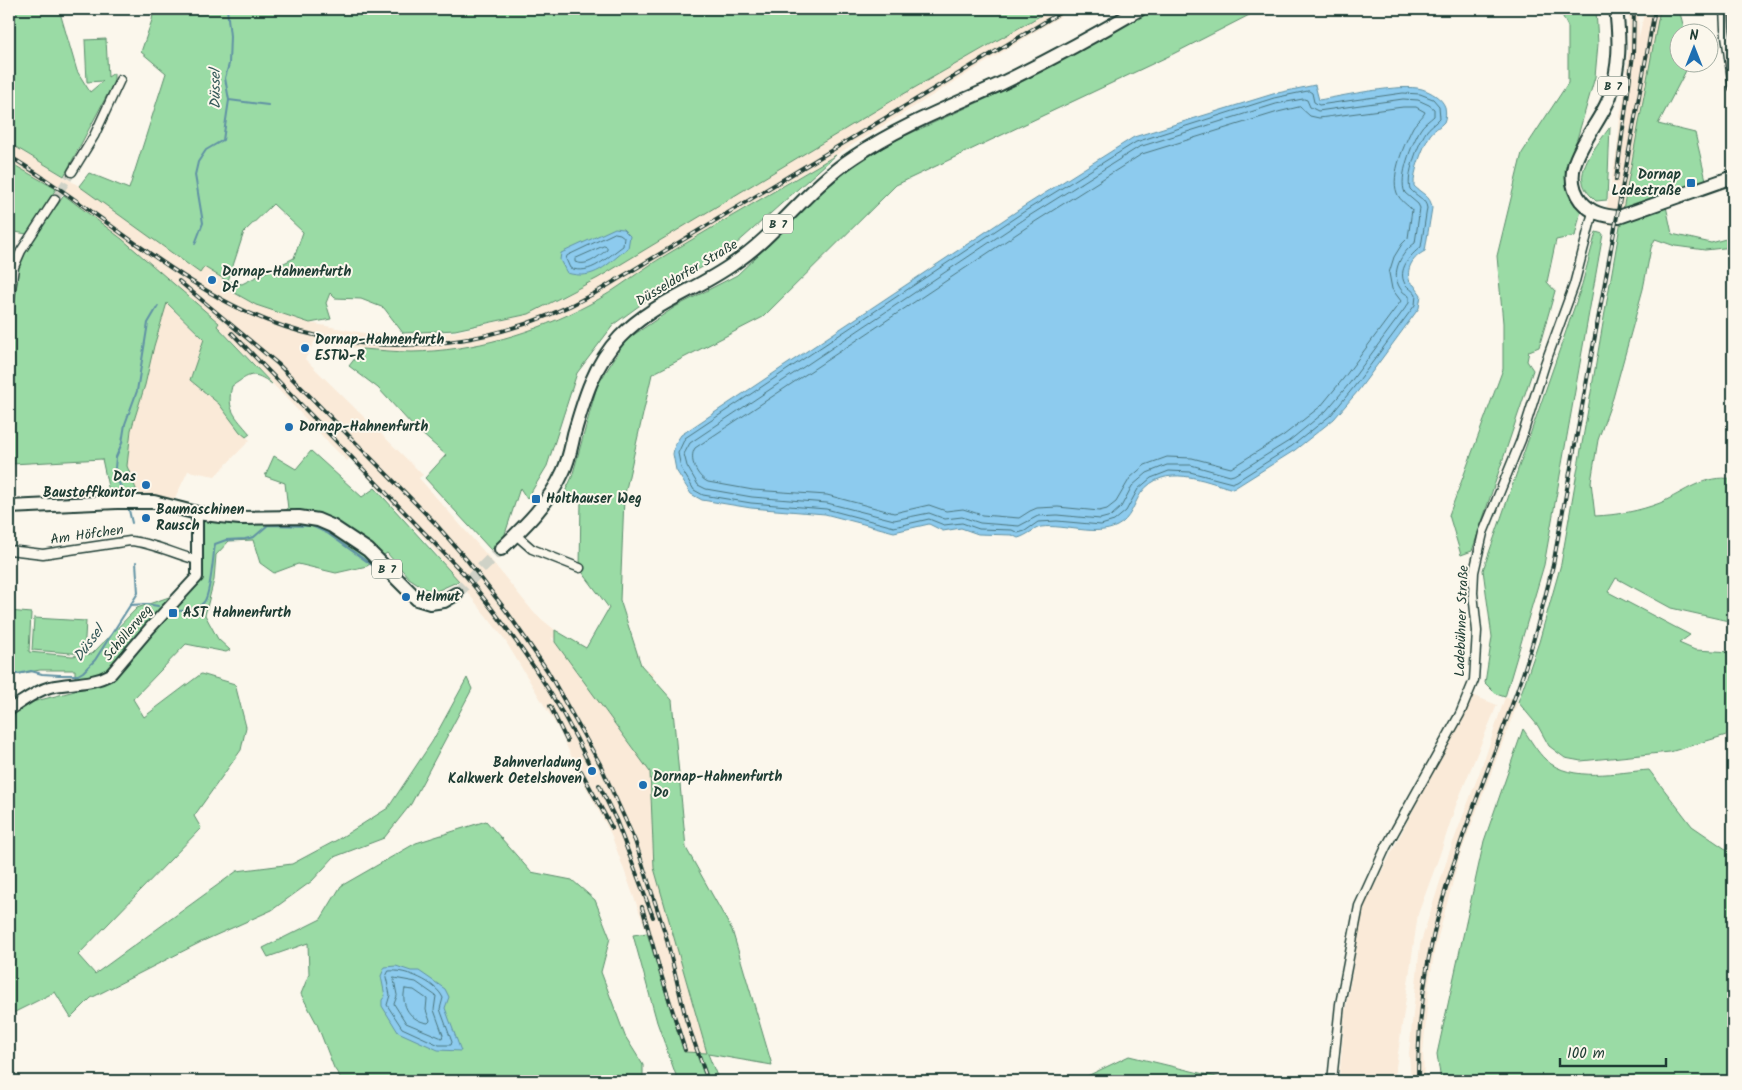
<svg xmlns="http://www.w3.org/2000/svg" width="1742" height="1090" font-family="Kalam,sans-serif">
  <rect width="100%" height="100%" fill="#fbf7ec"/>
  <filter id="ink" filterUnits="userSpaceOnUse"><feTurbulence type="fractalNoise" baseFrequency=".02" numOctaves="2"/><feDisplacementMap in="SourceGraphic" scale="10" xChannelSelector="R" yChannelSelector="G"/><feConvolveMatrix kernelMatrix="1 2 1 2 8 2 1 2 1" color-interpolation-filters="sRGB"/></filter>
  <g filter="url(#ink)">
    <path fill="#faead8" d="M1052,9H1072L836,155L782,186L590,304L545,325L501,340L452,349L412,352L362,349L315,341L305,359L423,475L419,478L487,555L535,614L555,630L588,649L653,672L651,680L585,655L551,637L650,772L654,868L707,1054L684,1053L647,933L611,834L585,785L558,728L503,637L428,543L350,458L347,461L323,437L217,325L219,323L122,239L56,189L9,162V143L79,186L200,272L204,267L228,281L224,288L256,305L310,323L364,333L402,335L454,332L529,314L567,295L895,99Z
      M1629,9H1638L1639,37L1645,9H1664L1620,226L1604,224L1617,149L1620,117L1626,83L1629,43Z
      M166,303L204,339L190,380L219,404L240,432L250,440L215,476L188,471L174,500L138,494L127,466L131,430L145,385L154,346Z
      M1472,695L1497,705L1456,805L1439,857L1418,914L1394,1081H1339L1345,1012L1364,906Z
      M1505,697L1518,702L1460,855L1435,948L1429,984L1423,1053L1424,1081H1411L1409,1053L1420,945L1449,853L1486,755Z"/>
    <path fill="#9adba5" stroke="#5c8c6c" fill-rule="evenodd" d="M9,9H62L61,16L77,71L90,92L103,81L87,82L85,40L106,39L108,77L114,73V82L64,176L9,143Z
      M154,9H1052L895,99L598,278L529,314L455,330L403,333L384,308L361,299L335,298L330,293L326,303L331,319L310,323L256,305L224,287L227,281L204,267L200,273L79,186L89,173L129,189L166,73L141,52L152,20ZM273,204L303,232L294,258L242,284L228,281L244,232Z
      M1153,9H1261L1169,56L896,185L763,317L652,374L624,498L620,600L641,665L672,700L686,848L732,930L772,1065L708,1054L719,1081H678L657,1022L633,935L647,933L684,1052L707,1053L654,868L650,772L555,642V630L586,648L609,608L580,569L581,498L565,492L572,477L597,386L626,340L675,307L737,275L777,237L827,187L859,162L898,139L1014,86Z
      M1559,9H1596L1598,44L1595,77L1577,139L1565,170L1569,195L1581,210L1575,236L1556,240L1547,282L1555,291L1539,347L1529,351L1527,361L1533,370L1472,551L1461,555L1449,515L1503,369V323L1497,256L1522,153L1568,83V27Z
      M1660,9H1679L1685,32H1680V62L1690,63L1658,124L1695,133L1706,180L1666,206L1672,234L1711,243L1733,237V247L1705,250L1675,246L1655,239L1651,248L1643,289L1613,398L1598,440L1591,482L1595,516C1618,515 1639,511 1660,503C1685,492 1704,474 1733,479V622L1671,608L1616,578L1608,592L1690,635L1679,643L1695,650L1733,652V733L1670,752L1581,761L1565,758L1549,746L1538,726L1518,702L1539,642L1561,564L1620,226Z
      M1610,127L1607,200L1596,201C1591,196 1584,190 1583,182C1579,165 1601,140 1610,127Z
      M836,155L725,254L654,295L614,324L577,373L547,466L527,499L520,488L504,537L491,550L425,478L446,455L412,425L378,388L349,366L362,349C379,350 395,352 412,352C473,351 535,333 590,304C617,290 640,270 666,255C723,221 780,188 836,155Z
      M9,162L56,189L44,207L57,206L64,195L122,239L219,323L217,326L272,384C253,370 250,374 232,386C226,410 235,416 250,434L246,437L240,432L219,404L190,380L204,339L167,303L154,346L145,385L131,430L127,466L138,494L110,496L102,459L12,464L9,424V318L17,267L27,234L9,231Z
      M1596,232L1603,234L1544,565L1505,697L1496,694L1485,683L1492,637L1483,570L1581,288Z
      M311,451L362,497L375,488L459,581L432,593L409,578L387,553L367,566L336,573L298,564L274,573L260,563L253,540L229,541L216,555L214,580L205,615L218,639L230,650L226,652L186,644L133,699L144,717L201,674L235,684L246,727L241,750L194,816L201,828L78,955L95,974L237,871L292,864L337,840L388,808L432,742L467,678L472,689L411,804L384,838L334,857L312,881L272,910L203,941L91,998L71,1018L55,992L9,1015V713L32,702L75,691V670H40L9,676V611L31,613L29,652L72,656L92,654L137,608L178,594L198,571L199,516L247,520L288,509L285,483L265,476L274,456L296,469Z
      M34,618L86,621L84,654L32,650Z
      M1523,729C1530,739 1537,752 1546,760C1571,783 1619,772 1649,770L1692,826L1733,854V1081H1441L1437,1054L1484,841Z
      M486,821L531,872L572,880L595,900L610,938L601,972L625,1036L643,1065V1081H343L334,1068L317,1024L301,994L309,974L308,943L268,957L263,948L321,919L341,886L416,843Z
      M1129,1056L1233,1081H1077Z"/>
    <path fill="#8dcbee" stroke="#6192a4" d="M1315,85L1319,100C1342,96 1402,83 1422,89C1431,92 1442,98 1445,107C1446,112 1446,118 1444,122C1440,127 1433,130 1430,135C1423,147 1413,172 1414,186C1422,194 1431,196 1432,208L1425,251C1413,257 1405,269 1410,282L1414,285L1421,295L1419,308L1358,391L1334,419L1295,450L1233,489C1204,481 1164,462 1141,493C1133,505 1131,519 1117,526C1096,537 1065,524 1041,527C1035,528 1026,536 1018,538L1012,535L978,534L961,528L943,531L929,524L894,532L825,514L751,508L702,500L691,494L676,470L673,454L675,444L681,435L1023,207L1134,137L1273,94Z
      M615,228L623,229L630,236L628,248C607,264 595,281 567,273L560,260L561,253Z
      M396,966L411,971H419L445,989L449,997L445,1008L461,1051L438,1050L398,1032L382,1006V1000L385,996L381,976L385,967Z"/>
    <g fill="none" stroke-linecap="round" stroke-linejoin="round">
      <path stroke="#4b767e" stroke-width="1" d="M1309,91L1312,93L1314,102L1319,105L1403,93L1420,94L1433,99L1439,106L1440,118C1436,123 1429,127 1426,132C1418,144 1406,176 1410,189C1416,196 1426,199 1427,208L1421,247C1410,255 1397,270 1405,284C1408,288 1413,290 1416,295L1415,305L1354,387L1331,415L1292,446L1237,481L1232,483L1190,472L1169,471L1151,478L1138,489L1126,511L1114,521L1101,525L1057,521L1038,522L1025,531L1018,533L1012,530L979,529L962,523L944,525L929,519L894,527L826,509L751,503L703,495L694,490L681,468L678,453L685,438L1025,211L1136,142L1274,98Z
        M1304,99L1307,100L1310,107L1318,111L1403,99L1418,100L1429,105L1434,109V116C1430,120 1423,124 1420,130C1412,144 1398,177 1405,193L1418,204L1420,208L1415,243C1402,252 1390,272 1400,288C1402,292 1406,294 1409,296V303L1349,384L1326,411L1289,441L1234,475L1230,476L1191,465H1167L1147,473L1132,486L1121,507L1111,516L1100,519L1057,515L1038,516L1019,526L980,523L962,517L945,519L929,513L894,520L827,503L752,497L706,489L698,485L687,466L684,454L690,443L1029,216L1139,147L1276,104Z
        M1300,107L1310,116L1319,118L1403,107H1416L1425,112C1423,117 1417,121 1413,127C1405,143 1390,175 1397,193C1400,201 1408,205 1412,210L1408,238L1402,244L1394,257L1389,273L1392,289L1401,301L1343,379L1321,406L1284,435L1231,468L1192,458L1167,457L1145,465L1130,478L1116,502L1107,509L1099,511L1058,507L1037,508L1030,511L1019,518L982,515L963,509L946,511L929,505L894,513L827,495L753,490L708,482C697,477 688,459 695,448L1033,223L1142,154L1278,112Z
        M615,233L620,234L624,237L623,246C607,257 591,276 570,268L566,259L567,256Z
        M604,246L607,247V250C597,257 588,267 575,262V259Z
        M389,971C405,969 436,982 443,998L440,1009L452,1042L451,1045H439L402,1028L387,1005L390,995L386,977Z
        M394,978L416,982L436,996L434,1010L443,1035L442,1038L406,1023L394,1004L397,996Z
        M405,989L414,990L427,999L426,1010L430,1021L428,1023C411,1021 400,1006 405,989Z"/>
      <path stroke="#6192a4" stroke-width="2" d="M229,100L268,105
        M195,244L203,223L195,175L198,162L206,150L223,140L229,100L225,78L229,64L230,36L227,9
        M126,497L117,479L115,468L116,457L122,443L125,424L137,391L148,323L158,306
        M128,506L132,523
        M131,605L146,604L158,606
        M175,611C185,611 196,611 204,602C211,593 213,556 215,544L226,540L245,539L254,537L268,525L312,526L327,533L372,565
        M9,674H18L31,671L42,674L59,675H78L83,672L95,660L138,593L136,562"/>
      <path stroke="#cfd2c7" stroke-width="8" stroke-dasharray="8 4" stroke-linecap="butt" d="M55,199L72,172"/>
      <path stroke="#cfd2c7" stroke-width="12" stroke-dasharray="12 6" stroke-linecap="butt" d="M456,594L501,549"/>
      <g stroke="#1f3d34" stroke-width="11">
        <path id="minor" d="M1724,9L1725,28L1733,87
          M72,172L94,136L120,80
          M9,305L14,267L21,251L55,199
          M516,535L532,549L580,568
          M9,550L43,554L130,541C151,542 176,555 197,560
          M1332,1081L1340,1004L1359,906L1386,847L1460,714L1474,680L1477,631L1473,593L1474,572L1483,533L1521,440L1545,364L1574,285L1593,212"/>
      </g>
      <g stroke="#1f3d34" stroke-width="14">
        <path id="tertiary" d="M9,710C22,702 35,691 50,687C71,682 92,685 111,674L150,628L197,577V513"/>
      </g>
      <g stroke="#1f3d34" stroke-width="16">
        <path id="primary" d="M1616,9C1620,41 1620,65 1610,96C1599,129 1554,166 1581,201C1591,213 1603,216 1619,217L1733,177
          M9,507L117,502H154L197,513L220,516L240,518L299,517L318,520L332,526L368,550L417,599L430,603L444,601L456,594
          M501,549C525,526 549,503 563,472C569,460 571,447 574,434C584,399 594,364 620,337C654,302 695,291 733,264C778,234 808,187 854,157C898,127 949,107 998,85C1046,62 1094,36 1140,9"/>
      </g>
      <use href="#minor" stroke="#fbf7ec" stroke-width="8"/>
      <use href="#tertiary" stroke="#fbf7ec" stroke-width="10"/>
      <use href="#primary" stroke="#fbf7ec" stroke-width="12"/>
      <g stroke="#1f3d34" stroke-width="4">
        <path id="rail" d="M9,156C78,197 139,251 209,292C331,365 473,360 595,293L1066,9
          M1616,180L1633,55L1634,9
          M179,281L278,364L434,522L467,560L507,612L547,670L600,764L635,841L666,936L686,1019L708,1081
          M232,333L466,576C512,633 557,695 588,762
          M550,706L567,741
          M581,771L612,828
          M599,785L616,820L653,917
          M642,907L661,974L685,1050
          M1418,1081C1418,1021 1425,960 1442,902C1464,824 1497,750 1523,674C1535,638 1544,602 1553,565L1655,9"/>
      </g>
      <use href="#rail" stroke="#fbf7ec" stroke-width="2" stroke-dasharray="5.5" stroke-linecap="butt"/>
    </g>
  </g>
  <g fill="#1f6fb2" stroke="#fbf7ec" stroke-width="2">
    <rect x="1686" y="178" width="10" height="10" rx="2.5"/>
    <circle cx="212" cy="280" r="5"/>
    <circle cx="305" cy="348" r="5"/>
    <circle cx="289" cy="427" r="5"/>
    <circle cx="146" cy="485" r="5"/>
    <rect x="531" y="494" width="10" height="10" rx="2.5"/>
    <circle cx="146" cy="518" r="5"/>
    <circle cx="406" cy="597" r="5"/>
    <rect x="168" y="608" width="10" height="10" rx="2.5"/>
    <circle cx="592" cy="771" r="5"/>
    <circle cx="643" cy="785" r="5"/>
  </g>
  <g text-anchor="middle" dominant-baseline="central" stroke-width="4" stroke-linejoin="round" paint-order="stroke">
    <g fill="#fbf7ec" stroke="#61756b" stroke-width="1">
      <rect x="1598" y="76.5" width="30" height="19" rx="4"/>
      <rect x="763" y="214.5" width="30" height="19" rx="4"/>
      <rect x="372" y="559.5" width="30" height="19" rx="4"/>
    </g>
    <g font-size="12" font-weight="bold" fill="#1f3d34">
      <text x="1613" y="86">B 7</text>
      <text x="778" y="224">B 7</text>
      <text x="387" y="569">B 7</text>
    </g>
    <g font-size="14" font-weight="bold" fill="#1f3d34" stroke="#fbf7ec" text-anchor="start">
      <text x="1681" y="175" text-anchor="end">Dornap<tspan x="1681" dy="16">Ladestraße</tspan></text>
      <text x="222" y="272">Dornap-Hahnenfurth<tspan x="222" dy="16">Df</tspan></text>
      <text x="315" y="340">Dornap-Hahnenfurth<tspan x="315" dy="16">ESTW-R</tspan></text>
      <text x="299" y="427">Dornap-Hahnenfurth</text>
      <text x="136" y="477" text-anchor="end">Das<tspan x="136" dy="16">Baustoffkontor</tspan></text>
      <text x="546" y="499">Holthauser Weg</text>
      <text x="156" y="510">Baumaschinen<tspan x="156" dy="16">Rausch</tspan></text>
      <text x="416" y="597">Helmut</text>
      <text x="183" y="613">AST Hahnenfurth</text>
      <text x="582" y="763" text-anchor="end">Bahnverladung<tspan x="582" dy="16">Kalkwerk Oetelshoven</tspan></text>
      <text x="653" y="777">Dornap-Hahnenfurth<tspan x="653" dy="16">Do</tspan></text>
    </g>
    <g font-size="14" fill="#1f3d34" stroke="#fbf7ec">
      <text transform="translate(687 273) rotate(-31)">Düsseldorfer Straße</text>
      <text transform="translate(87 535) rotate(-8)">Am Höfchen</text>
      <text transform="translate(1462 621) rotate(-88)">Ladebühner Straße</text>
      <text transform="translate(128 633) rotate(-50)">Schöllerweg</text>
    </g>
    <g font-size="15" font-style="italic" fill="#355959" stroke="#fbf7ec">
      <text transform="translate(216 89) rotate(-90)">Düssel</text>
      <text transform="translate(89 644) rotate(-53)">Düssel</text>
    </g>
  </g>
  <rect width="1742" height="1090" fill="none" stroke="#fbf7ec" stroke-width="30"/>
  <rect x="15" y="15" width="1712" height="1060" fill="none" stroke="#1f3d34" stroke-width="2" filter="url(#ink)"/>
  <g transform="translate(1694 48)"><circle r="24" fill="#fbf7ec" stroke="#a3ada2"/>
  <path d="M0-4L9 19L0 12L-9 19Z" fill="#1f6fb2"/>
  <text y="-8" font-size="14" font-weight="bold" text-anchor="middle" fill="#1f3d34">N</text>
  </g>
  <path d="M1560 1058v8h106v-8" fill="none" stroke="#1f3d34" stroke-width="2.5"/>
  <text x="1567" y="1058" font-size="15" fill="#1f3d34" stroke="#fbf7ec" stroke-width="4" paint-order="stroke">100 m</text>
</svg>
